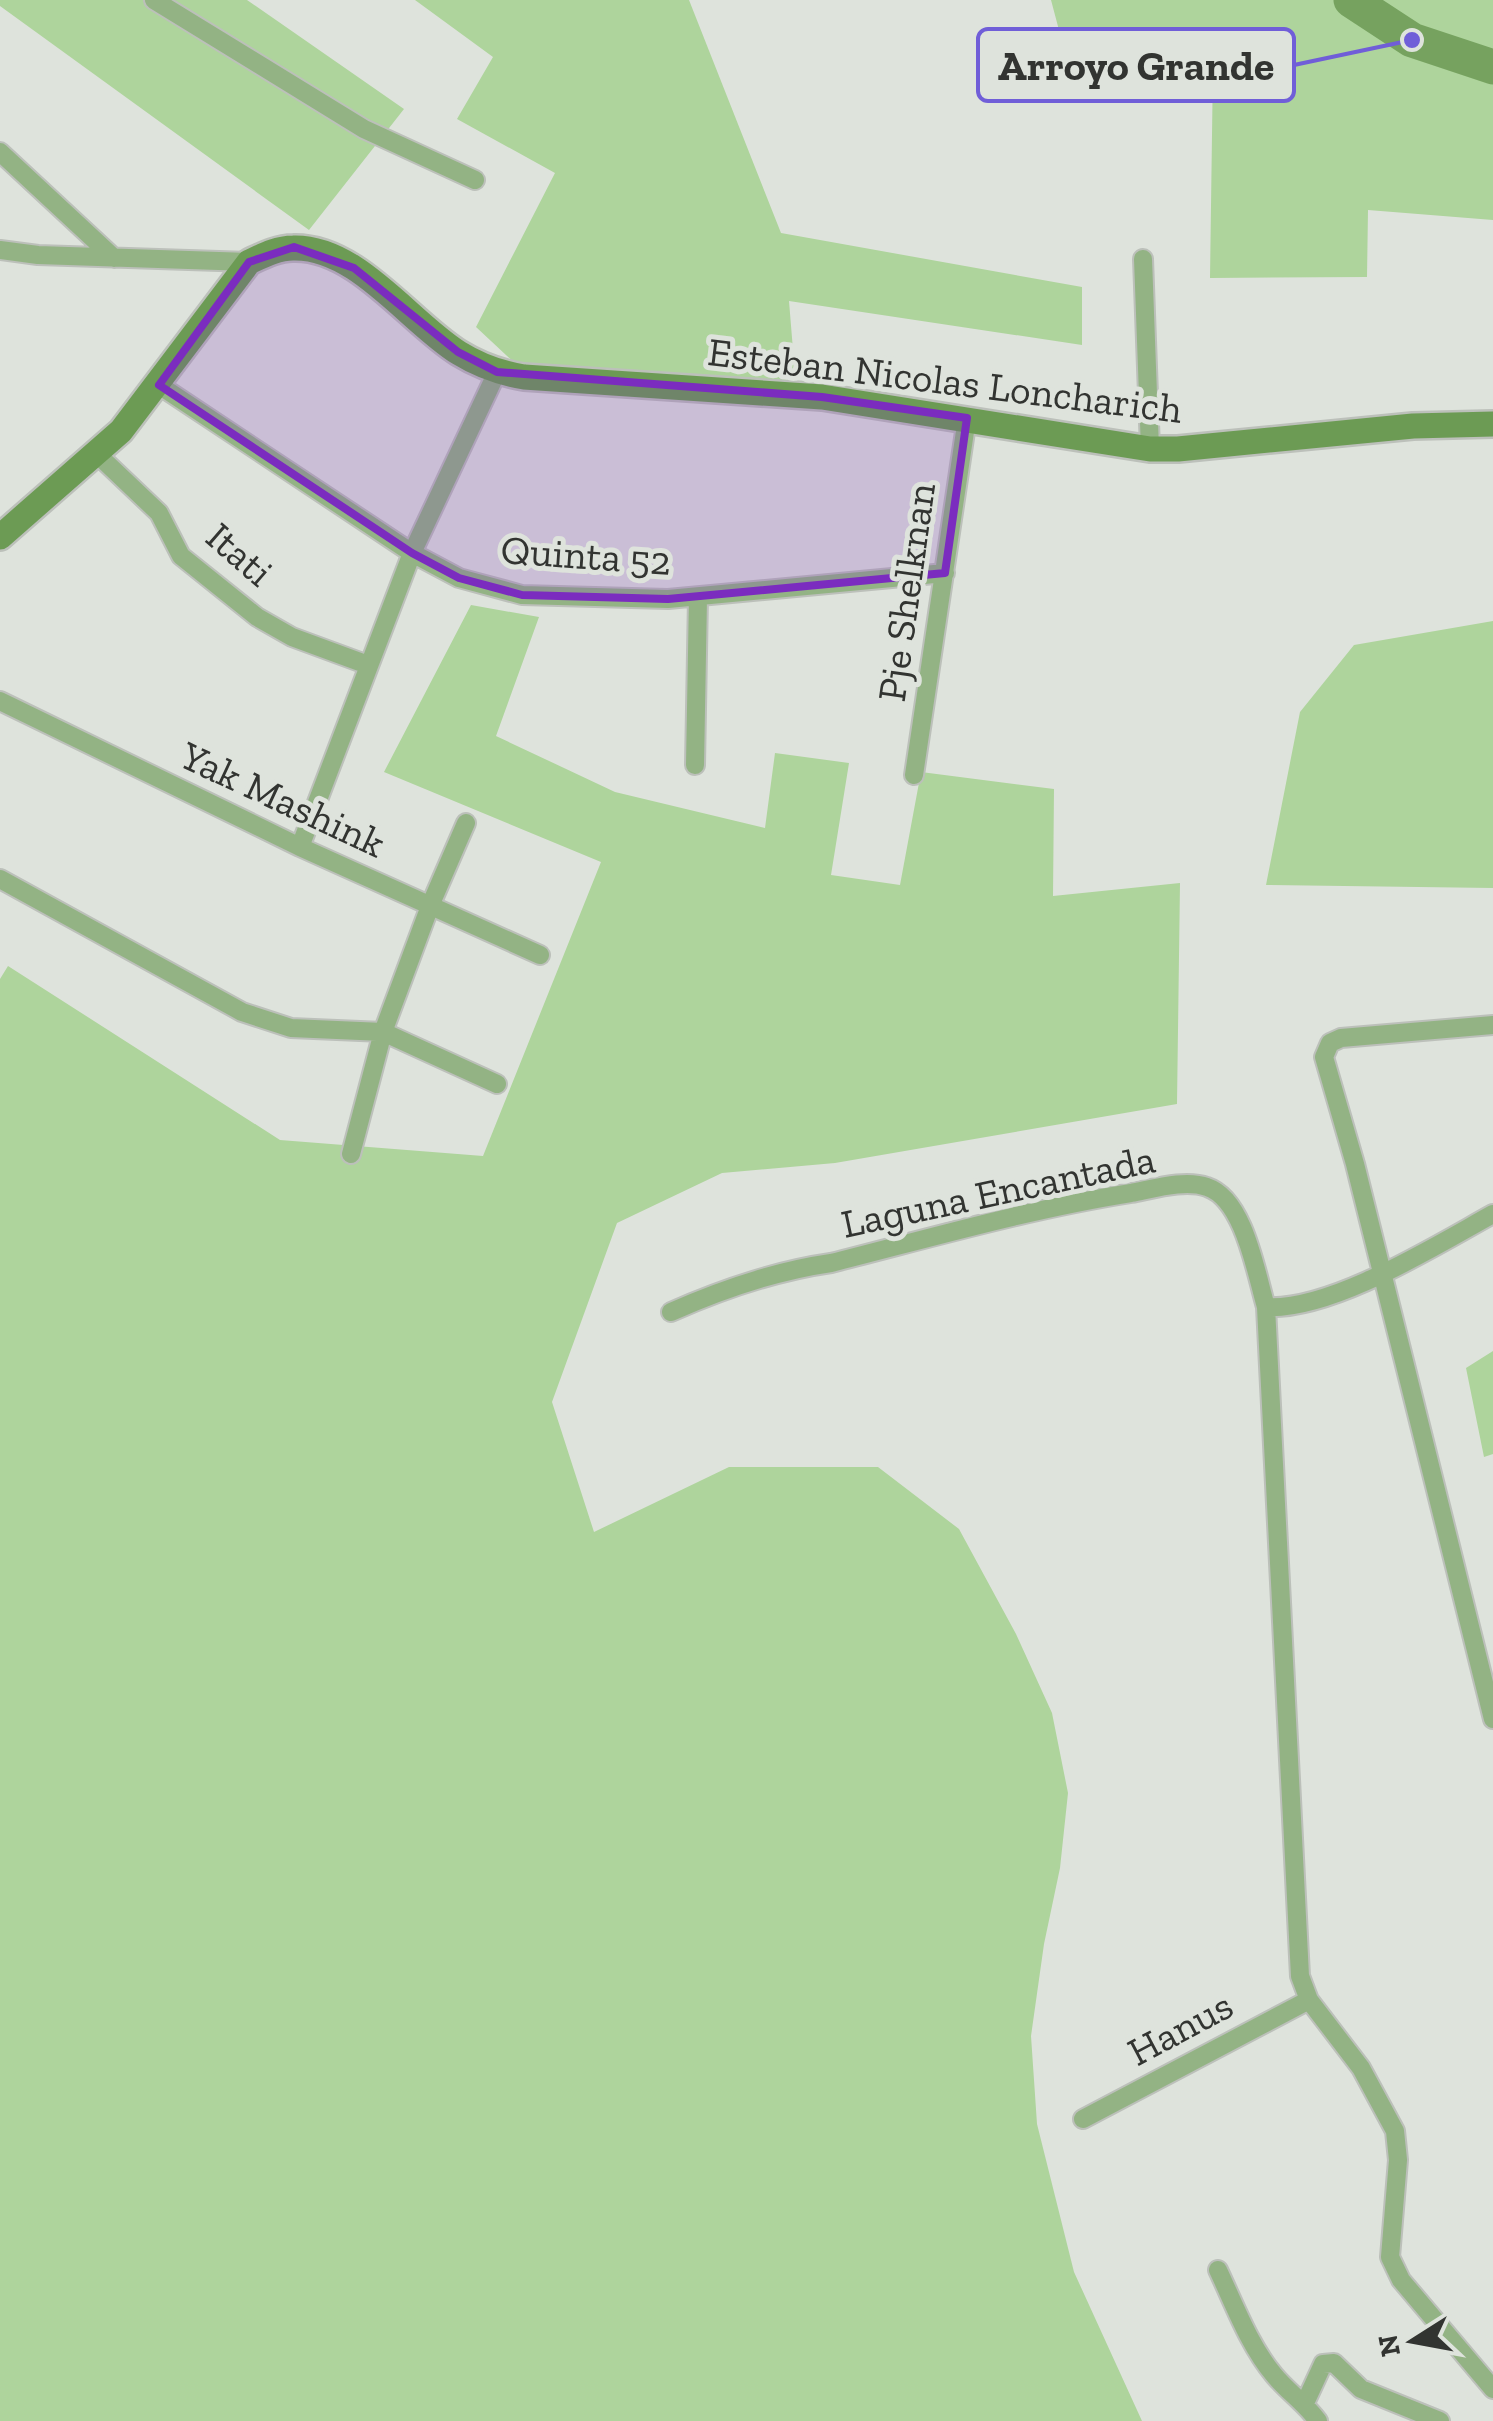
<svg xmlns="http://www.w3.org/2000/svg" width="1493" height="2421" font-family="'Zilla Slab',serif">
  <rect width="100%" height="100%" fill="#dee3dc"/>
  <path fill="#aed49c" d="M0,0H247L404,109L309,230L0,6Z
    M415,0H689L781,233L1082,287V345L789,301L796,387L519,367L476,327L555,173L457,119L493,57Z
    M1051,0H1493V220L1368,210L1367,277L1210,278L1213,64L1073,83Z
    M471,605L539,617L496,736L615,792L765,828L775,753L849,763L831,875L900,885L921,772L1054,789L1053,896L1180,883L1177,1104L835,1163L722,1173L617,1223L552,1402L594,1532L729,1467H878L959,1529L1016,1634L1052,1713L1068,1793L1060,1868L1044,1944L1031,2036L1037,2124L1074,2272L1142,2421H0V979L8,966L280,1140L483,1156L601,862L384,772Z
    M1493,621V888L1266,885L1300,712L1354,645Z
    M1493,1351V1454L1484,1457L1466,1368Z"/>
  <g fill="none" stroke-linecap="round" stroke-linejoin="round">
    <path stroke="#76a25f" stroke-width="35" d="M1351,0L1412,40L1493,67"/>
    <g stroke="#bcc0ba" stroke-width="22">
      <path id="street" d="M154,0L364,129L475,180
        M0,152L114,258
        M0,250L38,255L249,262
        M1143,259L1150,449
        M159,385L412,553L459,578L522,595L668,599L945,573
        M98,455L159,513L181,556L257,617L292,637L368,665
        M0,701L300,847L540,955
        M695,765L698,597
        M914,775L967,418
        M300,847L412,553L497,372
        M0,879L242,1012L291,1028L383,1032L497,1084
        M1493,1025L1341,1038L1330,1043L1324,1057L1355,1164L1493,1719
        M351,1154L383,1032L430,906L466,823
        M1266,1307L1300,1976L1309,2000L1361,2068L1395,2131L1398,2160L1390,2257L1401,2280L1493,2389
        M671,1312C723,1289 775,1271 831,1263C930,1238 1030,1209 1131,1193C1153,1189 1185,1179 1207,1187C1244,1199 1256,1273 1266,1307C1331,1311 1435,1246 1493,1214
        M1083,2119L1309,2000
        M1218,2270C1235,2306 1249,2345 1274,2375C1288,2392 1305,2403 1318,2421
        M1305,2403L1323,2364L1334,2363L1361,2389L1440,2421"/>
    </g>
    <g stroke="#bcc0ba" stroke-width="30">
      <path id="secondary" d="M0,537L121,431L249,262C262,256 277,248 293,248C357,246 409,322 459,353C480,366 500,373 524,377L822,397L1150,449H1178L1413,426L1493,424"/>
    </g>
    <use href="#street" stroke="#93b384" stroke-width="18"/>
    <use href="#secondary" stroke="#6c9b54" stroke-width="25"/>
  </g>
  <path fill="#7b2cbf" fill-opacity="0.2" stroke="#7b2cbf" stroke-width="8" stroke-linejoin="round" d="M294,247L354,268L458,352L497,372L822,397L967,418L945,573L668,599L522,595L459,578L412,553L159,385L249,262Z"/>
  <g text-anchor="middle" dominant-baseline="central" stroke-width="10" stroke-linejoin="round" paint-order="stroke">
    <g font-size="40" fill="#323431" stroke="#dee3dc">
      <text transform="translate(945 380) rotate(7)">Esteban Nicolas Loncharich</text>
      <text transform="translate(240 554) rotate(41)">Itati</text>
      <text transform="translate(586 555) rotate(4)">Quinta 52</text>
      <text transform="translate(906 592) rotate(-82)">Pje Shelknan</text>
      <text transform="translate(283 799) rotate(25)">Yak Mashink</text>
      <text transform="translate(998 1191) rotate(-12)">Laguna Encantada</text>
      <text transform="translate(1180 2028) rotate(-28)">Hanus</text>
    </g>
  </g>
  <path fill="none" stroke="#705ed8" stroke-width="4" d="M1412 40L1294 65"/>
  <circle fill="#705ed8" stroke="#dee3dc" stroke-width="4" cx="1412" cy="40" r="10"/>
  <rect fill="#dee3dc" stroke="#705ed8" stroke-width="4" x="978" y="29" width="316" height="72" rx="10"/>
  <g font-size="42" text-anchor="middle" font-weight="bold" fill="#323431">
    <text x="1136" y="80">Arroyo Grande</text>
  </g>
  <g transform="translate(1413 2341) rotate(259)" stroke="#dee3dc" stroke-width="8" paint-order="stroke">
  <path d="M0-8L18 38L0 25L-18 38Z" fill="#323431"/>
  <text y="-15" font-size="28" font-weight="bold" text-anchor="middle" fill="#323431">N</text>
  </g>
</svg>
